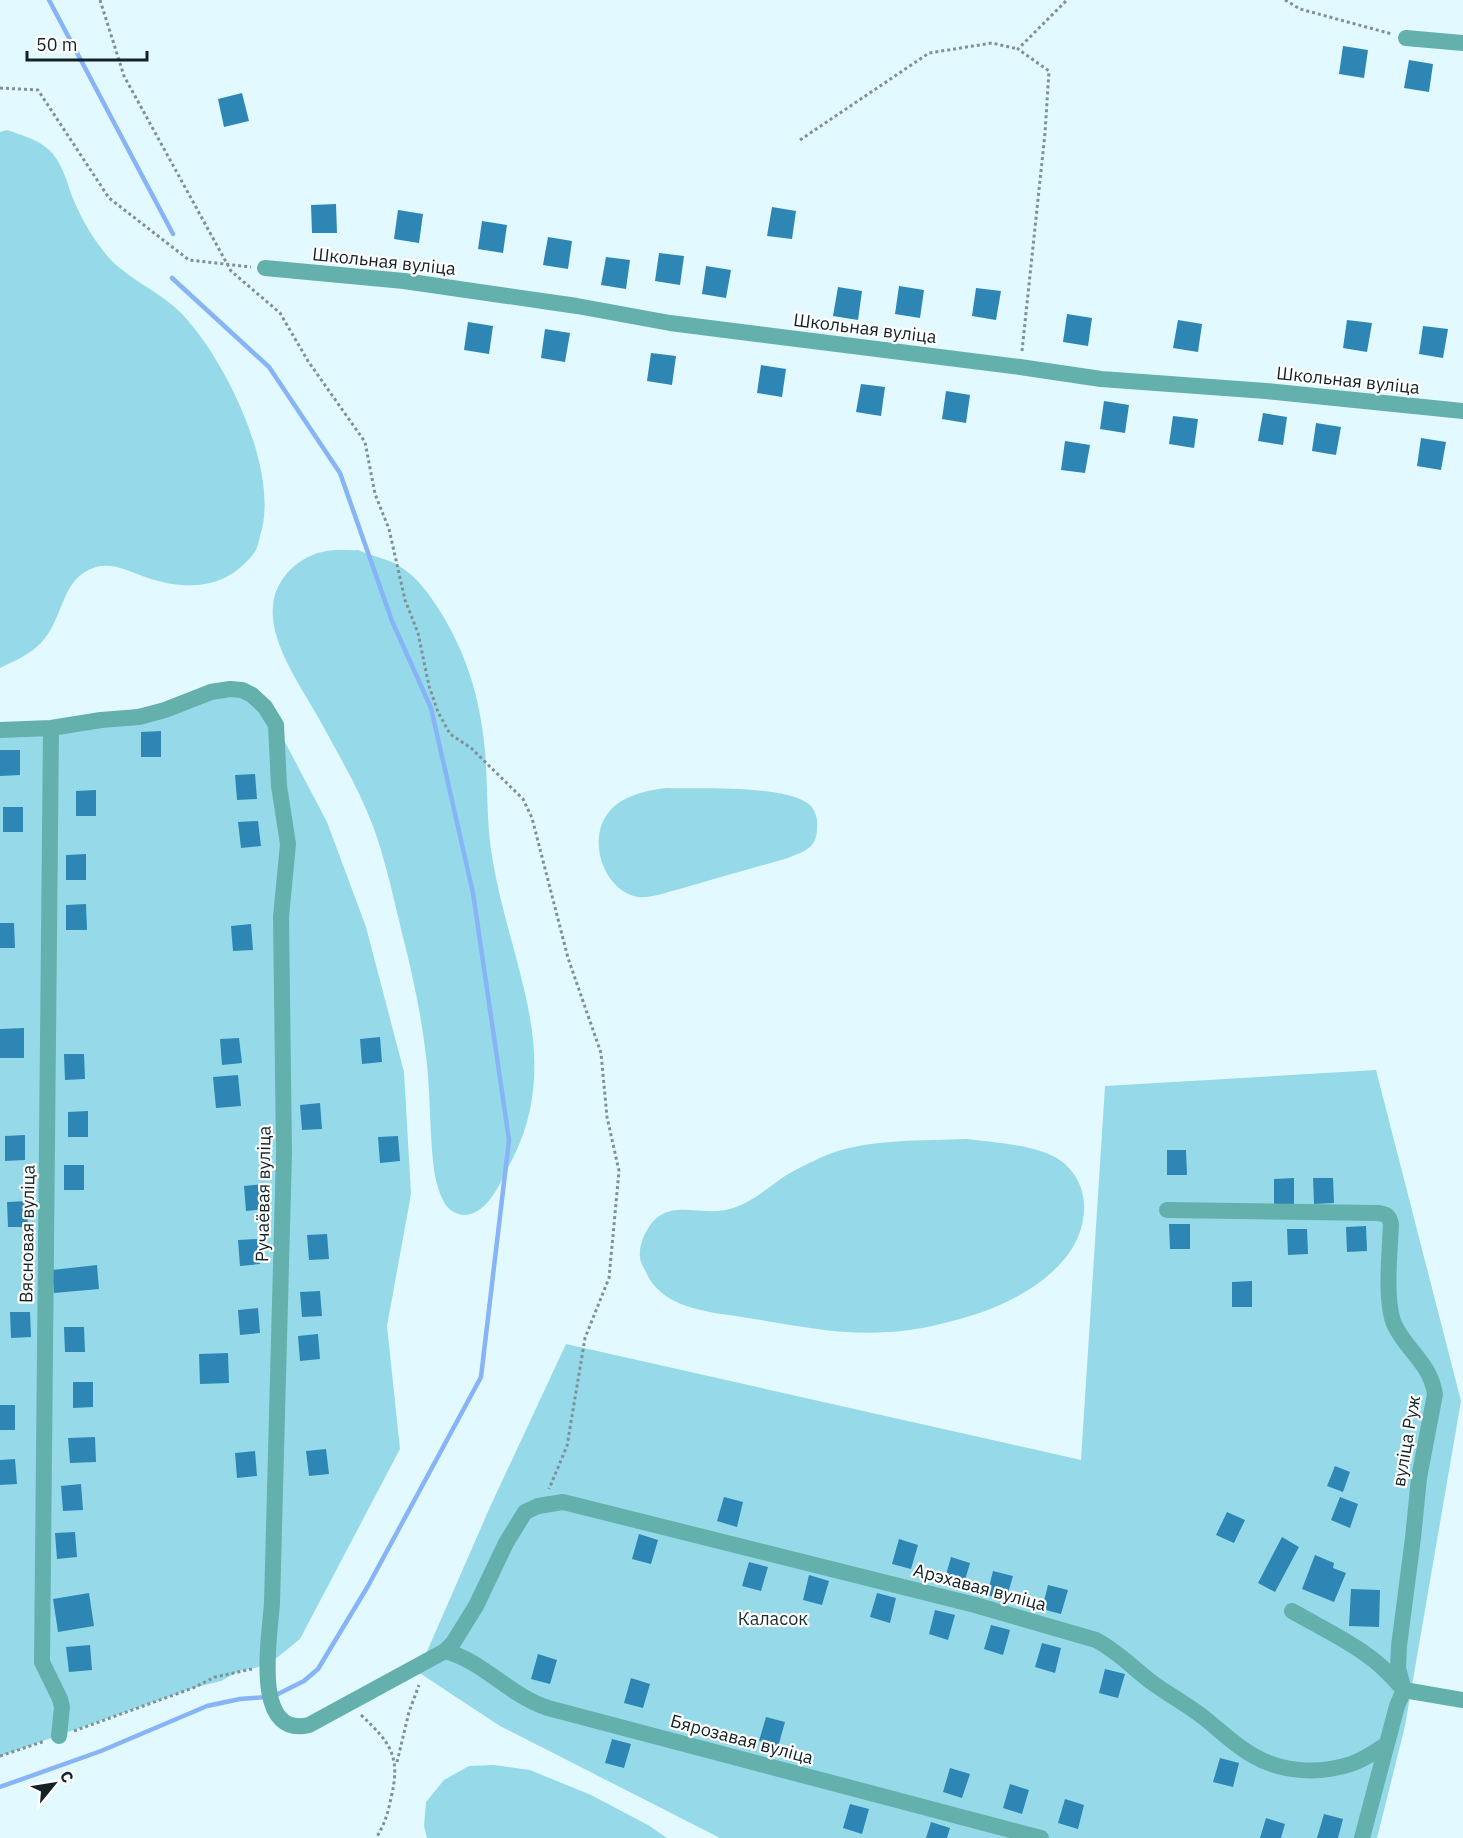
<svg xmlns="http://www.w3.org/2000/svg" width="1463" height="1838" font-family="'IBM Plex Sans',sans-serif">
  <rect width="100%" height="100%" fill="#e2f9ff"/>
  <path fill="#96daea" d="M7,130C21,135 37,139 48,149C63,162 67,184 74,201C83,222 95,242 110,259C131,281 161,292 182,314C226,360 281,473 260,536C259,542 257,549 254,553C227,589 188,591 148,578C132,573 114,562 96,567C62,577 64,615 45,638C34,653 16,660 0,668V132Z
    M358,550C369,555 383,558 394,563C413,573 425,588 436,605C462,644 477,687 483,733C489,776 485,819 493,862C510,963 564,1056 513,1158C506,1171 500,1186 491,1198C482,1210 468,1221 452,1211C441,1204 436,1182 434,1170C429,1130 431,1089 425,1048C420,1008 411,968 401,929C393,895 385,859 373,826C359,789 337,752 318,717C301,687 269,642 273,606C275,578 300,555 327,551C337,549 348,551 358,550Z
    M242,690L276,725L327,822L366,927L404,1072L411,1194L387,1326L400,1449L300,1639L268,1665L239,1671L221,1681L193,1688L0,1756V730H22Z
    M666,788C697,789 790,784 811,806C816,812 818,820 817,828C817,848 805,851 788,858C753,868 718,878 683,888C671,891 649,899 638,897C605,891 588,844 606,816C619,796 644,791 666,788Z
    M1376,1070L1461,1401L1405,1726L1377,1838H720L500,1726L418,1672L490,1507L566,1344L1081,1460L1105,1086Z
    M968,1139C996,1143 1044,1145 1065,1164C1079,1177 1085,1193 1084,1211C1081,1271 1008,1307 956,1320C934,1326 911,1331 889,1332C840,1336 790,1324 742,1317C708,1312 661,1308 646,1272C644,1268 640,1262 640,1257C639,1250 642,1238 646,1232C667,1192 702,1221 736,1207C753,1201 769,1187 785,1176C796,1169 810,1163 822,1157C865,1138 922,1141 968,1139Z
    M494,1765L530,1770L591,1795L648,1825L667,1838H427L424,1826L426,1802L444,1780L469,1766Z"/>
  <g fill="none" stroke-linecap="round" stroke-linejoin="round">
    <path stroke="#87b3f7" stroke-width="4.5" d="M49,0L173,234
      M172,278L269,367L340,473L392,621L431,708L473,893L509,1140L481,1377L368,1586L318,1669L304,1681L274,1696
      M0,1787L101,1751L207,1706L240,1699L266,1697"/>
  </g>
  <path fill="#2d86b4" d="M1343,46L1368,50L1364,78L1339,74Z
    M1409,60L1433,64L1429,92L1404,88Z
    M242,93L249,121L224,127L218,99Z
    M336,204L337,233H312L311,205Z
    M772,207L796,211L792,239L767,236Z
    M398,210L423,214L419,243L394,239Z
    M482,221L507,225L503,253L478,249Z
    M548,237L572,241L568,269L543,265Z
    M659,253L684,256L680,285L655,281Z
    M606,257L630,260L626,289L601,285Z
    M706,266L731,270L726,298L702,294Z
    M899,286L924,290L920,318L895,314Z
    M838,287L862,291L858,320L833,316Z
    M976,288L1001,291L996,320L972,316Z
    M1067,314L1092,318L1088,346L1063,342Z
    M1178,320L1202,324L1198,352L1173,348Z
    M1347,320L1372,323L1367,352L1343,348Z
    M468,322L493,326L489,354L464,350Z
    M1423,326L1448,329L1443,358L1419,354Z
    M545,329L570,333L565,362L541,358Z
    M651,353L676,356L672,385L647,381Z
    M761,365L786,369L782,397L757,393Z
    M861,384L885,387L881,416L856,412Z
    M946,391L970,395L966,423L942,419Z
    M1104,401L1129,405L1125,433L1100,429Z
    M1263,413L1287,417L1283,445L1258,441Z
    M1173,416L1198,419L1194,448L1169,444Z
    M1316,423L1341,427L1336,455L1312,451Z
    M1421,438L1446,442L1441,470L1417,466Z
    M1065,441L1090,445L1085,473L1061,470Z
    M161,731V757H141V732Z
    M0,750H20V775L0,776Z
    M255,774L257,799L237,800L235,775Z
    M96,790V816H76V791Z
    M3,807H23V832H3Z
    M258,821L261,846L241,848L238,822Z
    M86,854V880H66V855Z
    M86,904L87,930H66V905Z
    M0,923H14L15,948H0Z
    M251,924L253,950L233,951L231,926Z
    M24,1028V1058H0V1029Z
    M380,1037L382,1062L362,1064L360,1039Z
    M239,1038L242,1063L222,1065L220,1039Z
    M64,1054H84L85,1079L65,1080Z
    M238,1075L241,1106L216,1108L213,1077Z
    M320,1103L322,1129L302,1130L300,1105Z
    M88,1111V1137H68V1112Z
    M25,1135V1160L5,1161V1136Z
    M398,1136L400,1161L380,1163L378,1137Z
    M1167,1150H1186L1187,1175H1167Z
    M64,1165H84V1190H64Z
    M1294,1178V1204H1274V1179Z
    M1313,1178H1333L1334,1203L1314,1204Z
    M264,1184L266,1209L246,1211L244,1186Z
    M27,1201L28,1227H8L7,1202Z
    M1169,1224H1190V1249H1170Z
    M1366,1226L1367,1251L1347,1252L1346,1227Z
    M1287,1229H1307L1308,1254L1288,1255Z
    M327,1234L329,1259L309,1260L307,1235Z
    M258,1239L260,1264L240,1266L238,1240Z
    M97,1265L99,1289L54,1293L52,1270Z
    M1252,1281V1307H1232V1282Z
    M320,1291L322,1316L302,1317L300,1292Z
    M258,1308L260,1333L240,1335L238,1310Z
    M10,1312H30L31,1337L11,1338Z
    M64,1327H84L85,1352H65Z
    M318,1334L320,1359L300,1361L298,1336Z
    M228,1353L229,1383L200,1384L199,1354Z
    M73,1382H93V1407L73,1408Z
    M0,1405H15V1430H0Z
    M95,1437L96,1462L70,1463L68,1438Z
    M326,1449L329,1474L309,1476L306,1451Z
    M255,1451L257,1476L237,1478L235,1453Z
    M15,1459L17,1484L0,1485V1460Z
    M1335,1466L1350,1472L1343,1492L1327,1486Z
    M81,1484L83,1510L63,1511L61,1486Z
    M724,1497L743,1502L737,1527L717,1521Z
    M1340,1497L1358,1504L1350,1528L1331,1520Z
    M1227,1512L1245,1520L1234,1543L1216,1535Z
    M75,1532L77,1557L57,1559L55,1533Z
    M639,1534L658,1540L651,1564L632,1559Z
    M1282,1537L1299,1547L1275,1592L1258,1583Z
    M899,1539L918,1545L911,1569L892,1564Z
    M1315,1555L1334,1563L1333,1568L1346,1573L1334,1602L1302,1589Z
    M951,1557L970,1563L963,1587L944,1582Z
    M749,1562L768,1567L761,1591L742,1586Z
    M993,1571L1013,1576L1006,1600L987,1595Z
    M809,1575L829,1581L822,1605L803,1600Z
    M1048,1585L1068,1590L1061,1614L1042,1609Z
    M1351,1589L1380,1590L1379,1627L1349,1626Z
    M89,1593L94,1626L58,1632L53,1599Z
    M877,1593L896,1598L890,1623L870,1617Z
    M935,1610L955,1615L948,1640L929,1634Z
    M991,1625L1010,1630L1003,1655L984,1649Z
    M1042,1643L1061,1648L1055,1673L1035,1667Z
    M90,1645L92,1670L69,1672L66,1647Z
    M538,1654L557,1660L550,1684L531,1679Z
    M1105,1669L1125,1674L1118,1698L1099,1693Z
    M631,1678L650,1684L643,1708L624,1703Z
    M766,1717L785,1722L778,1747L759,1741Z
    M612,1739L631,1744L624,1768L605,1763Z
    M1220,1758L1239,1763L1233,1787L1213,1782Z
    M950,1768L970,1774L962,1798L943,1792Z
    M1010,1784L1029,1790L1022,1814L1003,1808Z
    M1065,1799L1084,1805L1078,1829L1058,1823Z
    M850,1804L869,1809L862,1834L843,1828Z
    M1324,1814L1343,1819L1338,1838H1317Z
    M1266,1818L1285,1824L1281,1838H1260Z
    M931,1822L950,1828L947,1838H926Z"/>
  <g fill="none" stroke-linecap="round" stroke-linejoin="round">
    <path stroke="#7e9196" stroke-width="3" stroke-dasharray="3 3" stroke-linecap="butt" d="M100,0L124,76L231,271L280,313L308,361L365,442L375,494L389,529L405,600L418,633L429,686L438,712L450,734L471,748L523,799L532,818L568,958L601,1053L607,1117L619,1171L609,1278L585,1338L567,1446L549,1489
      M1285,0L1300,9L1392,34
      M0,88L38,90L109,198L189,260L251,267
      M800,140L929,53L992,43L1018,49
      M1022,351L1045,133L1049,71L1018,49L1067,0
      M361,1715C391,1743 401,1757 391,1798C388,1813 384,1826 376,1838
      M74,1731L193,1688L215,1677L252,1669
      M0,1756L45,1741
      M397,1762L409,1712L419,1685"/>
    <path stroke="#64b0ac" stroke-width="16" d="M1406,38L1463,43
      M265,268L404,281L577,306L670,323L1020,367L1101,379L1266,391L1463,411
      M51,728L42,1662L60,1699L62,1707L59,1736
      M0,730L51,728L101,720L139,717L165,710L211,692L230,689L242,690L252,695L265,707L276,725L279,786L288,844L281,917L284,1152L272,1603C270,1635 251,1739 309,1725L445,1651L453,1643L476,1606L506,1543L525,1512L538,1506L563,1502L975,1605L1096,1640C1117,1651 1132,1667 1150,1681C1167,1694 1187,1704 1203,1717C1220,1730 1235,1746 1254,1756C1283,1773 1320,1774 1351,1764C1364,1760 1376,1751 1387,1744
      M1167,1210L1378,1213C1387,1214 1389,1216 1391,1224C1390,1250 1384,1303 1395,1326C1408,1352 1430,1363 1435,1394L1419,1478L1413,1538L1399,1646L1398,1668L1404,1690
      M1292,1611C1332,1634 1371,1650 1401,1687
      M445,1651C483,1661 510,1696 548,1708L1041,1838
      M1404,1690L1463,1700
      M1362,1838L1397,1706L1404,1690"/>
  </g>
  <g text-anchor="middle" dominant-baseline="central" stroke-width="4.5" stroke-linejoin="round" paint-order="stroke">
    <g font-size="18" fill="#132226" stroke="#fff">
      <text transform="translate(384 261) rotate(6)">Школьная вуліца</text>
      <text transform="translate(865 328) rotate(7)">Школьная вуліца</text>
      <text transform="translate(1348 380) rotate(6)">Школьная вуліца</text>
      <text transform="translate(263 1194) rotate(-89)">Ручаёвая вуліца</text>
      <text transform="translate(27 1234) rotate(-89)">Вясновая вуліца</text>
      <text transform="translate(1406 1441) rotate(-80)">вуліца Руж</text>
      <text transform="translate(980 1587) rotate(15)">Арэхавая вуліца</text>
      <text transform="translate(742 1739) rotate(15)">Бярозавая вуліца</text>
    </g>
    <g font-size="18" fill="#182d32" stroke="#fff">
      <text x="773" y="1618">Каласок</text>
    </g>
  </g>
  <g transform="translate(54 1784) rotate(60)" stroke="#ffffff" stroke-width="4.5" paint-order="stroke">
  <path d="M0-4.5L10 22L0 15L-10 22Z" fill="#132226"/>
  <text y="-9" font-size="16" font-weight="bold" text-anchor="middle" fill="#132226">С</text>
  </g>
  <path d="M27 51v9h120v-9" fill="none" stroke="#132226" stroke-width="3"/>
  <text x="36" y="51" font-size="18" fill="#132226" stroke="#ffffff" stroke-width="4.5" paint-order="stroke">50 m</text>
</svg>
